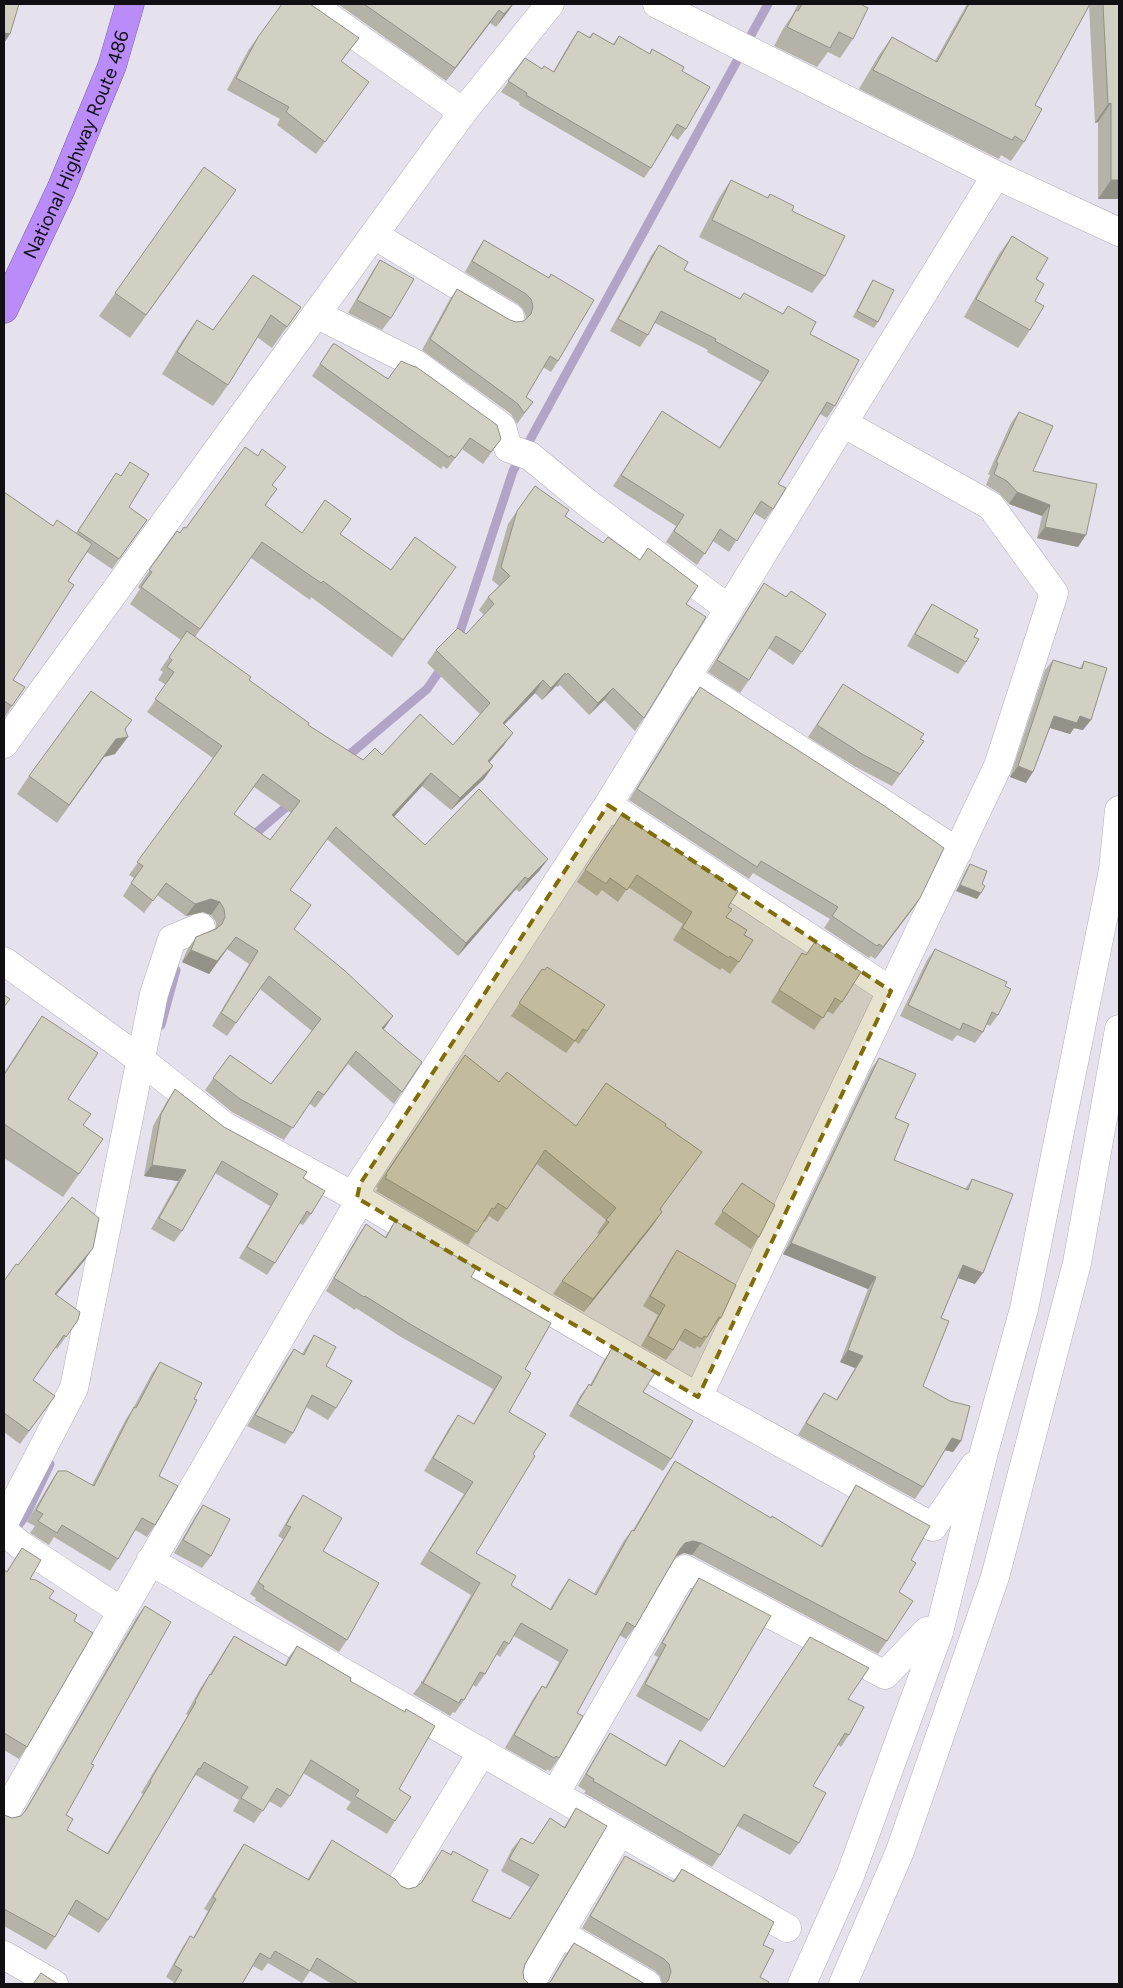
<svg xmlns="http://www.w3.org/2000/svg" width="1123" height="1988" font-family="Figtree,sans-serif">
  <rect width="100%" height="100%" fill="#e5e1ed"/>
  <g fill="none" stroke-linecap="round" stroke-linejoin="round">
    <path stroke="#b0a4c7" stroke-width="9" d="M457,641L513,471L768,4
      M343,760L427,689L445,663
      M249,839L292,802
      M161,1025L176,970
      M12,1534L26,1515L50,1464"/>
    <g stroke="#b2aeba" stroke-width="29">
      <path id="street" d="M311,4L463,112
        M657,4L996,175L1119,232
        M374,235L510,317
        M316,314L416,364L502,427L508,448L530,456L586,502L729,609
        M686,676L958,852
        M4,744L463,112L550,4
        M608,805L891,991
        M4,961L141,1060L223,1125L357,1198L698,1397L933,1527L974,1466
        M698,1397L998,766L1054,593L991,506L843,423
        M4,1523L74,1388L154,994L172,939L201,927
        M4,1531L19,1544L121,1611
        M150,1561L787,1928
        M555,1794L685,1569L885,1675L927,1631L939,1632
        M4,1815L356,1207L360,1184L608,805L996,175
        M401,1885L482,1752
        M560,1933L647,1984
        M4,1955L54,1984
        M530,1984L620,1832
        M802,1984L850,1876L939,1632L984,1452L1024,1309L1113,870L1119,810
        M843,1984L900,1851L995,1577L1077,1263L1119,1029"/>
    </g>
    <g stroke="#7e60a9" stroke-width="29">
      <g id="highway">
        <path id="s1" d="M4,309L61,189L112,66L130,4"/>
      </g>
    </g>
    <use href="#street" stroke="#fff" stroke-width="28"/>
    <use href="#highway" stroke="#b98cfa" stroke-width="28"/>
  </g>
  <path fill="#b5b2a8" fill-rule="evenodd" d="M338,4H513L496,27L490,23L446,81Z
    M798,4H862L853,39L840,58L828,52L817,67L774,46L783,29L793,14Z
    M967,4H1119V199H1098V122L1095,123L1089,5L1035,105L1024,142L1011,161L1001,155L999,159L859,89L879,55L892,37L935,61Z
    M578,31L589,37L593,33L613,44L619,36L649,54L652,49L682,71L686,129L678,140L671,135L651,168L644,178L519,105L520,103L501,92L525,58L542,69L553,72L571,41Z
    M258,37L359,38L341,62L369,82L316,154L277,125L280,119L227,90L249,49Z
    M204,167L220,213L130,338L99,316Z
    M731,180L767,198L770,194L825,276L812,293L699,237L719,198Z
    M1012,236L1035,301L1030,330L1018,348L964,317L999,254Z
    M484,240L548,278L551,274L558,361L551,372L543,367L526,397L533,402L517,424L511,414L422,350L450,299L457,289L510,320L516,322L524,321L526,317L523,309L518,304L465,272L477,250Z
    M659,245L684,270L740,299L783,314L788,306L810,334L835,406L827,418L820,414L778,484L773,509L765,520L754,513L729,552L713,541L697,565L666,542L676,526L613,486L662,411L719,448L761,382L707,352L708,350L655,323L648,335L640,347L610,331L651,256Z
    M380,260L391,318L382,330L348,313L372,272Z
    M873,280L878,322L874,328L853,317L869,286Z
    M301,307L272,348L257,337L228,385L213,406L162,374L182,341L197,320L213,330Z
    M333,344L388,379L501,439L483,464L462,449L447,469L443,466L441,469L312,376Z
    M1019,412L1033,471L1078,547L1037,538L1042,516L1009,504L999,493L986,485L990,475L988,474L1011,423Z
    M116,473L129,507L147,520L112,569L87,552L68,581L13,680L25,687L4,718V492L53,526L76,533Z
    M273,486L266,506L302,533L340,534L391,570L445,583L392,657L311,597L310,600L251,558L195,637L249,680L308,725L363,760L382,755L453,745L480,714L427,663L436,650L466,634L484,615L479,610L488,597L499,586L492,580L508,524L517,511L565,516L686,604L644,718L635,731L604,700L589,715L560,685L558,687L556,686L542,700L535,693L505,724L504,745L489,763L493,766L484,779L451,810L422,786L394,816L425,845L548,859L539,871L519,892L516,889L458,956L327,839L290,890L294,929L384,1029L402,1092L394,1104L348,1064L315,1108L309,1103L284,1140L232,1112L205,1090L230,1055L271,1084L312,1031L260,989L227,1036L212,1026L249,964L227,949L209,974L182,962L187,950L196,937L216,928V922L211,915L203,912L186,916L157,895L144,913L123,896L134,878L129,875L213,758L147,712L166,685L158,680L163,672L160,670L181,640L130,604L140,589L138,587L177,531L180,533L186,528ZM254,787L291,813L270,840L234,814Z
    M764,583L802,652L793,665L768,648L749,680L740,693L708,672L756,595Z
    M932,604L974,637L966,662L958,674L907,646L924,616Z
    M1053,660L1080,668L1084,661L1083,730L1074,728L1070,734L1050,728L1026,783L1010,777L1045,670Z
    M843,684L924,741L892,786L854,766L808,737Z
    M700,687L920,898L875,959L871,956L869,958L824,928L830,919L753,873L749,879L629,800L692,698Z
    M125,729L115,754L104,757L57,823L17,794L29,776Z
    M621,815L728,907L726,917L744,935L739,962L730,974L722,968L720,970L673,940L683,924L628,887L618,902L602,890L597,896L577,882Z
    M970,864L977,899L956,891L966,870Z
    M935,949L1005,986L998,1015L990,1026L986,1024L983,1032L975,1043L957,1035L952,1041L900,1016L927,960Z
    M802,953L842,1002L833,1014L827,1011L814,1030L771,1002Z
    M542,969L605,1005L579,1044L575,1041L566,1053L511,1016Z
    M42,1016L68,1099L83,1125L79,1174L63,1197L4,1158V1073L26,1039Z
    M465,1055L499,1082L576,1126H665L660,1210L653,1225L584,1312L553,1294L562,1281L600,1235L597,1233L606,1220L537,1164L498,1222L489,1216L485,1222L483,1221L468,1245L376,1191L378,1188L376,1187Z
    M879,1058L895,1118L894,1160L965,1189L972,1179L975,1284L958,1278L941,1318L923,1386L961,1441L953,1452L945,1450L923,1487L915,1499L798,1435L816,1404L824,1393L836,1400L855,1368L840,1362L868,1289L783,1254L871,1069Z
    M175,1089L224,1127L303,1178L311,1214L303,1225L299,1223L275,1263L267,1275L239,1258L270,1206L215,1173L182,1231L174,1242L151,1229L178,1181L144,1176L153,1126L167,1101Z
    M742,1183L759,1237L751,1249L714,1224Z
    M395,1221L471,1277L525,1369L509,1412L533,1454L476,1553L511,1585L550,1609L560,1592L569,1579L594,1594L623,1542L632,1530H633L667,1473L675,1461L771,1518L820,1547L848,1498L856,1485L911,1560L899,1592L887,1641L878,1654L692,1555L684,1553L677,1556L675,1557L635,1627L626,1639L619,1635L577,1713L559,1758L550,1771L547,1769L546,1771L505,1748L533,1699L542,1686L545,1688L559,1662L514,1636L500,1657L496,1654L485,1674L476,1687L473,1685L464,1700L455,1713L453,1712L450,1716L413,1694L422,1682L471,1595L420,1564L464,1494L424,1471L449,1428L458,1415L473,1424L493,1389L401,1337L356,1308L355,1310L326,1291L357,1237L366,1224L385,1237Z
    M93,1248L84,1261L56,1295L78,1320L57,1349L55,1347L33,1380L55,1396L20,1444L4,1432V1281L18,1265Z
    M677,1250L721,1318L713,1328L700,1348L697,1346L695,1349L679,1340L673,1350L666,1360L641,1346L658,1315L643,1306L670,1260Z
    M314,1335L326,1366L336,1408L328,1420L306,1407L293,1433L285,1444L247,1426L286,1360L294,1349L302,1354L306,1347Z
    M612,1348L643,1392L671,1459L663,1471L569,1416L580,1396L589,1384L590,1385L604,1360Z
    M160,1362L194,1399L159,1476L155,1525L147,1537L135,1530L118,1559L110,1571L54,1537L49,1545L30,1533L35,1526L27,1522L50,1483L58,1471L92,1485L126,1419L134,1407L152,1373Z
    M303,1495L323,1551L347,1640L339,1652L255,1600L256,1598L250,1594L283,1539L278,1536L295,1507Z
    M203,1505L211,1556L202,1568L174,1553L195,1517Z
    M22,1548L30,1579L74,1621L27,1747L19,1759L4,1750V1570L7,1571Z
    M699,1578L709,1720L701,1732L636,1696L658,1657L654,1655L691,1590Z
    M145,1606L91,1764L66,1815L67,1830L107,1853L143,1794L141,1793L188,1715L186,1714L201,1687L210,1674L226,1648L234,1636L285,1665L288,1658L297,1646L350,1681L399,1789L395,1821L387,1834L346,1809L351,1802L303,1773L290,1796L281,1808L269,1801L254,1823L233,1811L239,1800L196,1775L191,1781L108,1920L99,1933L68,1914L55,1937L46,1950L4,1926V1815L12,1818L21,1816L23,1814L136,1618Z
    M810,1637L848,1699L849,1735L841,1747L838,1745L813,1786L799,1843L790,1855L737,1826L720,1855L712,1867L584,1793L586,1791L578,1786L602,1745L610,1733L665,1765L672,1752L680,1740L724,1767Z
    M576,1808L523,1972L524,1979L529,1984H332L310,1971L302,1983L268,1963L262,1971L253,1966L242,1984H172L174,1982L166,1977L182,1948L190,1936L193,1938L208,1911L204,1909L236,1856L244,1844L307,1880L324,1852L332,1840L401,1886L408,1889L416,1887L420,1884L442,1850L450,1854L453,1851L472,1901L510,1918L530,1887L501,1871L512,1849L521,1838L533,1844L550,1818L564,1827Z
    M625,1856L673,1881L682,1869L763,1945L760,1977L768,1984H662L660,1976L655,1971L582,1928L617,1868Z
    M574,1943L645,1984L549,1983L566,1954Z"/>
  <path fill="#939188" d="M513,4L510,9L496,27L504,14Z
    M499,10L490,23L446,81L455,68Z
    M4,33L10,34L4,43Z
    M1111,103L1098,122L1095,123L1108,104Z
    M1111,180H1119V199H1098Z
    M1017,492L1050,505L1042,516L1009,504Z
    M1045,527L1086,535L1078,547L1037,538Z
    M565,673L556,686L542,700L551,688Z
    M543,680L535,693L494,735L503,723Z
    M613,688L604,700L589,715L598,703Z
    M1054,716H1080L1091,720L1083,730L1074,728L1070,734L1047,727Z
    M513,733L504,745L479,774L488,761Z
    M128,737L115,754L104,757L57,823L116,739Z
    M493,766L484,779L451,810L460,798Z
    M1018,766L1033,772L1026,783L1010,777Z
    M431,773L422,786L384,828L392,815Z
    M548,859L539,871L519,892L528,879Z
    M525,877L516,889L458,956L466,943Z
    M960,885L981,893L977,899L956,891Z
    M920,898L912,910L875,959L883,947Z
    M211,899L220,902L211,915L203,912L186,916L195,904Z
    M236,937L209,974L182,962L191,950Z
    M393,1016L384,1029L373,1040L382,1028Z
    M152,1165L186,1170L178,1181L144,1176Z
    M662,1212L653,1225L584,1312L593,1299Z
    M791,1243L876,1277L868,1289L783,1254Z
    M93,1248L84,1261L46,1307L55,1294Z
    M963,1265L983,1273L975,1284L955,1277Z
    M848,1350L863,1356L855,1368L840,1362Z
    M952,1438L961,1441L953,1452L944,1450Z
    M693,1541L701,1543L692,1555L684,1553L677,1556L671,1561L680,1549L685,1543Z"/>
  <path fill="#d2cfc3" stroke="#939188" fill-rule="evenodd" d="M4,4H19L10,34L4,33Z
    M282,4H310L359,38L341,61L369,82L325,142L286,112L289,107L236,78L258,37Z
    M364,4H513L504,14L499,10L455,68Z
    M802,4H862V5L868,8L853,39L839,32L830,48L787,27L796,10L798,11Z
    M969,4H1090L1035,105L1042,109L1024,142L1015,136L1012,140L873,70L892,37L937,62Z
    M1103,4H1119V180H1111V103L1108,104Z
    M578,31L590,38L593,33L614,45L619,36L650,54L652,49L684,67L682,71L710,87L686,129L677,124L651,168L526,95L527,93L508,81L525,58L542,69L544,66L554,72Z
    M204,167L236,190L146,315L115,293Z
    M731,180L768,198L770,194L794,206L792,211L845,236L825,276L712,220Z
    M1012,236L1048,258L1036,279L1044,284L1035,301L1044,306L1030,330L976,299Z
    M484,240L549,278L551,274L594,300L558,361L550,356L526,397L533,402L524,413L518,404L430,339L457,289L510,320L516,322L524,321L531,314L533,306L531,299L526,294L472,261Z
    M659,245L688,262L684,270L740,299L744,293L783,314L788,306L816,322L810,334L859,360L835,406L827,402L778,484L786,488L773,509L761,501L737,541L720,529L705,554L674,531L684,515L621,475L662,411L720,448L769,371L715,341L716,339L661,311L648,335L618,319Z
    M380,260L414,279L391,318L357,300Z
    M253,275L301,307L287,327L271,315L228,385L177,352L197,320L213,330Z
    M873,280L894,290L878,322L857,311Z
    M333,344H335L388,379L401,361L415,367V366L497,425L501,439L491,452L470,438L455,458L451,455L449,457L320,364Z
    M1019,412L1053,426L1033,471L1097,484L1086,535L1045,527L1050,505L1017,492L1007,481L994,474L998,463L996,462Z
    M245,447L258,456L262,449L286,467L272,485L277,489L265,505L302,533L325,500L351,519L340,534L391,570L415,537L456,567L403,640L323,581L321,583L262,542L200,629L141,587L152,572L149,570L177,531L180,533L184,527L186,528Z
    M130,462L149,474L129,507L147,520L119,559L78,531L116,473L121,476Z
    M535,486L569,510L565,516L603,543L608,537L640,560L648,548L698,586L686,604L706,617L644,718L613,688L598,703L568,673L566,675L565,673L551,688L543,680L503,723L513,733L488,761L493,766L460,798L431,773L392,815L425,845L479,789L548,859L528,879L525,877L466,943L336,827L290,890L311,905L294,929L344,970L393,1016L382,1028L422,1062L402,1092L356,1051L324,1095L318,1091L293,1128L240,1099L213,1078L230,1055L271,1084L321,1019L269,976L236,1023L221,1013L258,951L236,937L217,961L191,950L196,937L216,929L222,924L225,917L224,909L220,902L211,899L195,904L166,883L153,901L131,883L143,866L137,862L222,746L155,699L174,672L167,667L172,660L169,657L187,631L251,677L249,680L309,723L308,725L363,760L375,748L382,755L420,714L453,745L490,703L436,650L458,628L466,634L494,604L488,597L510,576L501,567L517,511ZM263,774L300,801L270,840L234,814Z
    M4,492L53,526L57,520L92,544L68,581L74,585L13,680L25,687L12,706L4,701Z
    M764,583L786,597L791,591L826,614L802,652L776,636L749,680L717,660Z
    M932,604L978,630L974,637L979,639L966,662L915,634Z
    M1053,660L1082,669L1084,661L1107,668L1091,720L1080,716L1077,723L1054,716L1033,772L1018,766Z
    M843,684L924,734L920,739L924,741L900,774L862,754L817,725Z
    M700,687L886,807L944,848L920,898L883,947L879,944L877,946L832,916L838,907L761,861L757,867L637,789Z
    M91,691L132,720L125,729L128,737L116,739L69,805L29,776Z
    M621,815L738,891L728,907L732,909L726,917L747,930L744,935L753,940L739,962L730,956L729,958L682,928L692,912L637,875L627,890L610,878L606,884L585,870Z
    M970,864L987,871L982,884L985,886L981,893L960,885Z
    M815,942L861,972L842,1002L835,998L823,1018L779,990L802,953L806,955Z
    M935,949L1007,982L1005,986L1011,989L998,1015L992,1012L983,1032L963,1023L960,1030L908,1005Z
    M547,967L605,1005L587,1031L583,1029L575,1041L519,1003L542,969L545,970Z
    M4,995L10,999L4,1007Z
    M42,1016L98,1053L68,1099L91,1114L83,1125L103,1139L79,1174L4,1124V1075Z
    M465,1055L499,1082L507,1072L576,1126L606,1083L666,1124L665,1126L702,1152L660,1209L662,1212L593,1299L562,1281L609,1222L606,1220L616,1208L545,1150L507,1209L498,1203L494,1209L492,1208L477,1232L385,1178L387,1175L386,1174Z
    M879,1058L916,1074L895,1118L909,1124L894,1160L968,1190L972,1179L1013,1194L983,1273L963,1265L941,1318L949,1321L923,1386L950,1401L970,1406L961,1441L952,1438L923,1487L806,1423L824,1393L837,1400L863,1356L848,1350L876,1277L791,1243Z
    M175,1089L224,1127L307,1172L303,1178L325,1191L311,1214L307,1211L275,1263L247,1247L278,1194L222,1161L182,1231L159,1218L186,1170L152,1165L161,1114Z
    M742,1183L775,1205L759,1237L722,1211Z
    M72,1197L99,1218L93,1248L55,1294L80,1312L78,1320L66,1337L64,1335L33,1380L55,1396L29,1431L4,1413V1281L16,1264L18,1265Z
    M395,1221L476,1268L471,1277L551,1323L525,1369L531,1373L509,1412L546,1434L533,1454L535,1456L476,1553L516,1576L511,1585L551,1610L569,1579L596,1595L632,1530L634,1531L675,1461L771,1518L772,1516L822,1547L856,1485L930,1526L911,1560L916,1563L899,1592L913,1601L887,1641L701,1543L693,1541L685,1543L680,1549L635,1627L627,1622L577,1713L583,1716L559,1758L556,1756L554,1758L514,1735L542,1686L546,1688L568,1650L521,1623L509,1644L504,1641L485,1674L480,1672L464,1700L461,1699L459,1703L421,1682L423,1683L480,1583L429,1551L473,1482L433,1458L458,1415L474,1424L502,1377L410,1324L365,1296L364,1297L334,1278L366,1224L386,1238Z
    M677,1250L736,1285L721,1318L719,1317L707,1337L704,1336L702,1339L685,1329L673,1350L648,1336L665,1305L650,1296Z
    M314,1335L336,1347L326,1366L352,1381L336,1408L312,1395L293,1433L255,1415L294,1349L304,1355Z
    M612,1348L655,1373L643,1392L693,1421L671,1459L577,1404L589,1384L591,1386Z
    M160,1362L202,1383L194,1399L197,1400L159,1476L178,1486L155,1525L142,1518L118,1559L62,1525L57,1533L38,1521L43,1514L36,1510L58,1471H67L94,1486L134,1407L136,1408Z
    M303,1495L342,1518L323,1551L379,1583L347,1640L263,1589L264,1586L258,1582L291,1527L286,1525Z
    M203,1505L230,1519L211,1556L183,1540Z
    M22,1548L41,1560L30,1579L36,1580L54,1591L49,1598L77,1615L74,1621L93,1633L27,1747L4,1733V1570L7,1572Z
    M699,1578L771,1616L709,1720L645,1684L666,1645L662,1643Z
    M145,1606L171,1622L91,1764L94,1765L66,1815L73,1819L67,1830L108,1854L151,1782L150,1781L196,1702L195,1701L210,1674L211,1675L234,1636L286,1666L297,1646L351,1678L350,1681L405,1712L406,1709L435,1726L399,1789L411,1797L395,1821L355,1796L359,1790L311,1760L290,1796L277,1788L263,1811L241,1798L248,1787L204,1762L200,1769L199,1768L108,1920L76,1900L55,1937L4,1909V1815L12,1818L21,1816L26,1810Z
    M810,1637L869,1668L848,1699L864,1707L849,1735L845,1733L813,1786L826,1793L799,1843L744,1814L720,1855L593,1781L594,1779L586,1774L610,1733L666,1766L680,1740L724,1767Z
    M576,1808L607,1826L525,1964L523,1972L524,1979L529,1984H356L357,1983L317,1958L310,1971L275,1951L270,1959L260,1953L242,1984H174L182,1970L174,1965L190,1936L194,1938L216,1899L213,1897L244,1844L309,1880L332,1840L395,1879L401,1886L408,1889L416,1887L422,1882L442,1850L451,1855L453,1851L488,1870L472,1901L510,1919L539,1875L509,1859L521,1838L533,1844L550,1818L565,1828Z
    M625,1856L674,1882L682,1869L774,1922L763,1945L774,1950L760,1977L769,1982L768,1984H665L668,1981L671,1972L669,1964L664,1959L590,1916Z
    M574,1943L645,1984H547L551,1981Z
    M41,1973L58,1984H33Z"/>
  <path fill="#806d08" fill-opacity="0.2" stroke="#806d08" stroke-width="4" stroke-dasharray="10 6" stroke-linejoin="round" d="M608,805L891,991L698,1397L357,1198L360,1184Z"/>
  <g text-anchor="middle" dominant-baseline="central" stroke-width="4" stroke-linejoin="round" paint-order="stroke">
    <g font-size="19" fill="#110f13" stroke="#fff">
      <text stroke="none"><textPath href="#s1" startOffset="180">National Highway Route 486</textPath></text>
    </g>
  </g>
  <rect width="1123" height="1988" fill="none" stroke="#110f13" stroke-width="10"/>
</svg>
